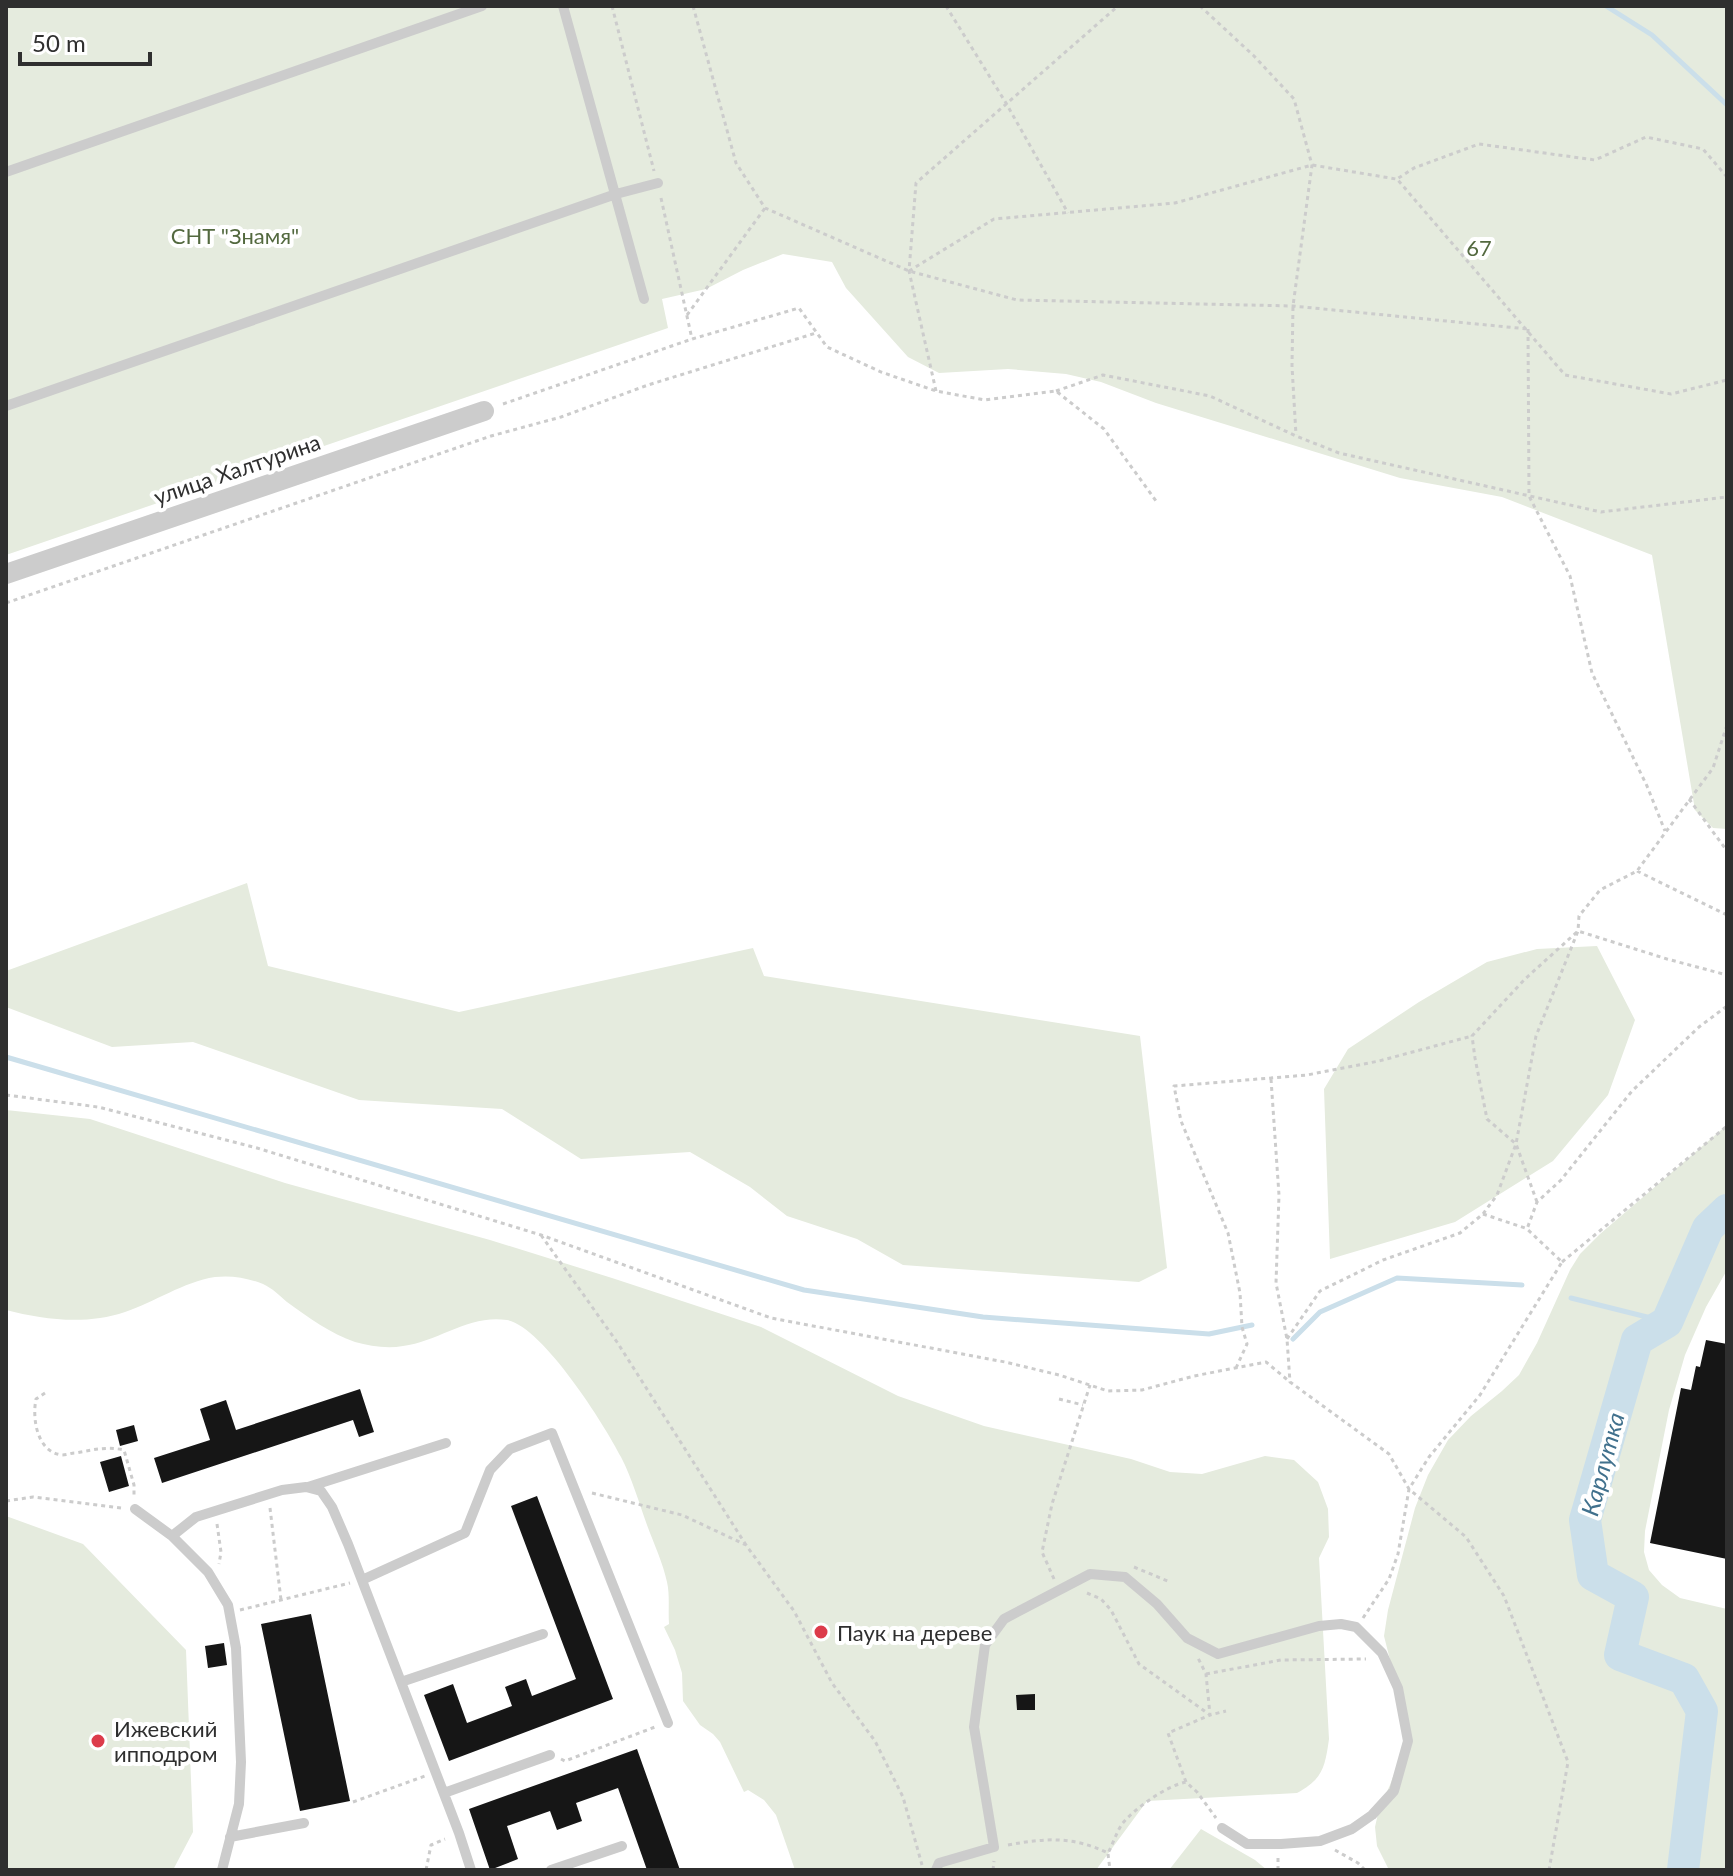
<svg xmlns="http://www.w3.org/2000/svg" width="1733" height="1876" font-family="Lato,sans-serif">
  <rect width="100%" height="100%" fill="#fff"/>
  <path fill="#e5ebde" d="M6,6H1727V829L1713,828L1695,810L1652,555L1502,497L1400,478L1156,403L1101,382L1066,374L1008,369L939,373L908,357L846,288L832,262L783,254L743,270L706,289L662,299L668,328L6,555Z
    M247,883L268,966L459,1012L753,948L764,976L1140,1036L1167,1268L1139,1282L903,1265L857,1239L787,1216L750,1187L690,1152L581,1159L502,1109L359,1100L193,1042L112,1047L6,1007V971Z
    M1597,946L1635,1020L1608,1095L1553,1161L1455,1222L1330,1259L1324,1089L1348,1049L1419,1002L1487,962L1537,949Z
    M6,1110L90,1119L285,1183L490,1240L612,1278L761,1327L898,1396L984,1426L1131,1459L1170,1472L1202,1474L1265,1456L1294,1460L1318,1482L1328,1509L1329,1537L1319,1558L1329,1739C1325,1767 1323,1779 1297,1793L1147,1801L1096,1870H795L776,1815L764,1800L748,1790L744,1792L720,1742L713,1734L700,1725L683,1701L682,1673L675,1650L664,1627L669,1624C668,1611 670,1595 667,1582C663,1563 654,1544 647,1525C639,1503 632,1478 621,1457C605,1425 542,1326 507,1320C470,1314 439,1341 403,1346C387,1349 370,1346 355,1342C331,1334 308,1317 287,1302C280,1296 272,1288 263,1284C248,1278 231,1275 215,1277C183,1282 155,1302 125,1312C87,1325 44,1320 6,1310Z
    M1727,1125V1270L1706,1307L1685,1355L1669,1410L1645,1531L1644,1552L1649,1570L1662,1585L1680,1598L1727,1609V1870H1389L1377,1846L1375,1827L1379,1809L1390,1785L1402,1753L1405,1719L1384,1636L1388,1610L1415,1508L1428,1475L1448,1440L1471,1416L1502,1391L1519,1375L1537,1343L1570,1270L1580,1254L1600,1234Z
    M6,1516L83,1544L186,1650L193,1832L173,1870H6Z
    M1201,1829L1255,1860L1267,1870H1169Z"/>
  <g fill="none" stroke-linecap="round" stroke-linejoin="round">
    <path stroke="#cbdfea" stroke-width="5" d="M1606,6L1652,35L1727,105
      M6,1057L804,1290L983,1317L1209,1334L1252,1325
      M1571,1298L1667,1322
      M1293,1339L1320,1312L1397,1278L1522,1285"/>
    <path stroke="#cbdfea" stroke-width="32" d="M1683,1870L1702,1711L1684,1679L1620,1655L1633,1597L1593,1575L1585,1520L1637,1340L1667,1322L1708,1228L1727,1210"/>
  </g>
  <path fill="#161616" d="M1706,1340L1727,1344V1559L1650,1543L1681,1388L1691,1390L1696,1366L1700,1367Z
    M360,1389L374,1432L359,1437L353,1420L162,1483L154,1458L210,1440L200,1409L226,1400L236,1430Z
    M134,1425L138,1441L120,1446L116,1430Z
    M121,1456L129,1486L109,1492L100,1462Z
    M537,1496L613,1699L449,1761L424,1695L453,1684L467,1723L512,1706L505,1687L526,1679L532,1696L576,1679L511,1506Z
    M311,1614L350,1801L300,1811L261,1624Z
    M224,1643L227,1665L208,1668L205,1646Z
    M1035,1694V1710H1017L1016,1695Z
    M637,1749L680,1870H647L618,1788L576,1803L582,1821L557,1830L550,1811L507,1826L518,1859L490,1870L469,1809Z"/>
  <g fill="none" stroke-linecap="round" stroke-linejoin="round">
    <path stroke="#ccc" stroke-width="3" stroke-dasharray="4 4" stroke-linecap="butt" d="M612,6L654,171
      M693,6L736,163L765,208L909,271L1017,300L1293,306L1528,329
      M946,6L1006,103L1068,213
      M1200,6L1254,56L1294,99L1312,165L1293,306L1292,366L1296,435
      M1727,177L1703,149L1646,137L1595,160L1479,144L1414,168L1397,179L1565,375L1671,394L1727,380
      M661,198L692,339
      M909,271L994,219L1175,203L1312,165L1396,179
      M687,315L765,208
      M1528,329L1529,496L1570,576L1592,673L1647,786L1665,831
      M936,391L909,271L916,183L1118,6
      M1056,391L1103,375L1210,396L1296,436L1339,453L1601,512L1727,497
      M503,404L692,339L799,308L827,347L881,372L936,391L985,400L1056,391L1104,429L1156,501
      M6,603L491,436L561,417L648,385L816,333
      M1689,799L1727,851
      M1637,871L1727,915
      M1271,1079L1279,1195L1276,1283L1287,1339L1290,1382L1389,1454L1409,1489L1466,1537L1504,1596L1568,1762L1549,1870
      M6,1095L98,1107L257,1148L541,1235L771,1318L1005,1362L1059,1375L1108,1391L1142,1390L1194,1376L1266,1362L1290,1382
      M1537,1202L1516,1144L1487,1119L1475,1058L1472,1036L1525,979L1578,931L1667,959L1727,975
      M1483,1214L1525,1228
      M541,1235L617,1342L746,1545
      M1562,1262L1727,1126
      M1287,1339L1320,1291L1383,1260L1460,1233L1483,1214L1497,1195L1516,1144L1536,1036L1578,931L1579,916L1600,890L1637,871L1713,768L1727,725
      M1236,1368L1247,1344L1242,1327L1240,1293L1228,1233L1181,1121L1174,1086L1307,1075L1379,1061L1472,1036
      M45,1393L36,1399C32,1419 37,1452 62,1455C67,1455 71,1453 75,1453C92,1450 107,1446 124,1450L134,1485V1495
      M1059,1399L1083,1405
      M592,1493L682,1515L746,1545L794,1611L832,1683L875,1741L903,1797L922,1865
      M6,1501L33,1497L121,1508
      M270,1508L281,1600
      M217,1524L221,1552L219,1564
      M1134,1567L1170,1582
      M1054,1579L1042,1552L1052,1504L1090,1385
      M1087,1593L1101,1599L1111,1610L1139,1664L1210,1715L1226,1711
      M240,1610L350,1583
      M1363,1618L1389,1579L1398,1554L1409,1489L1429,1457L1480,1395L1562,1262L1527,1229L1537,1202L1561,1180L1632,1091L1699,1027L1727,1006
      M1206,1674L1281,1660L1366,1659
      M561,1759L565,1761L655,1727
      M1186,1782L1168,1733L1210,1715L1206,1674L1198,1658
      M353,1802L425,1776
      M1008,1845C1046,1838 1072,1836 1108,1853C1113,1844 1116,1833 1122,1824C1135,1808 1166,1786 1186,1782L1197,1792L1216,1818
      M1335,1850L1358,1863L1365,1870
      M1108,1854L1110,1870
      M1278,1858V1870
      M426,1870L431,1845L445,1839
      M993,1870L994,1861"/>
    <path stroke="#ccc" stroke-width="10" d="M563,6L644,299
      M6,172L482,6
      M6,406L616,194L658,183
      M308,1487L446,1443
      M135,1509L172,1536L208,1572L228,1605L236,1648L241,1762L239,1804L222,1870
      M172,1536L196,1517L282,1490L306,1487L321,1491L332,1507L348,1544L459,1833L471,1870
      M362,1580L465,1533L490,1470L510,1449L552,1433L668,1723
      M401,1682L543,1634
      M444,1793L550,1755
      M230,1837L304,1823
      M551,1870L622,1846
      M936,1870L939,1863L994,1847L974,1727L985,1645L1004,1619L1090,1574L1125,1577L1157,1604L1187,1638L1218,1654L1319,1626L1341,1624L1356,1627L1382,1653L1398,1688L1408,1741L1394,1791L1372,1815L1352,1829L1320,1841L1281,1844H1247L1222,1828"/>
    <path stroke="#ccc" stroke-width="20" d="M6,574L484,411"/>
  </g>
  <g fill="#dc3b4a" stroke="#fff" stroke-width="3">
    <circle cx="821" cy="1632" r="8"/>
    <circle cx="98" cy="1741" r="8"/>
  </g>
  <g text-anchor="middle" dominant-baseline="central" stroke-width="8" stroke-linejoin="round" paint-order="stroke">
    <g font-size="22" fill="#53693f" stroke="#fff">
      <text x="235" y="235">СНТ "Знамя"</text>
      <text x="1479" y="247">67</text>
    </g>
    <g font-size="22" fill="#2f2f2f" stroke="#fff">
      <text transform="translate(237 469) rotate(-19)">улица Халтурина</text>
    </g>
    <g font-size="22" fill="#2f2f2f" stroke="#fff" text-anchor="start">
      <text x="837" y="1632">Паук на дереве</text>
      <text x="114" y="1728">Ижевский<tspan x="114" dy="25">ипподром</tspan></text>
    </g>
    <g font-size="24" font-style="italic" fill="#41718d" stroke="#fff">
      <text transform="translate(1602 1464) rotate(-75)">Карлутка</text>
    </g>
  </g>
  <rect width="1733" height="1876" fill="none" stroke="#2f2f2f" stroke-width="16"/>
  <path d="M20 52v12h130v-12" fill="none" stroke="#2f2f2f" stroke-width="4"/>
  <text x="32" y="52" font-size="24" fill="#2f2f2f" stroke="#ffffff" stroke-width="6" paint-order="stroke">50 m</text>
</svg>
